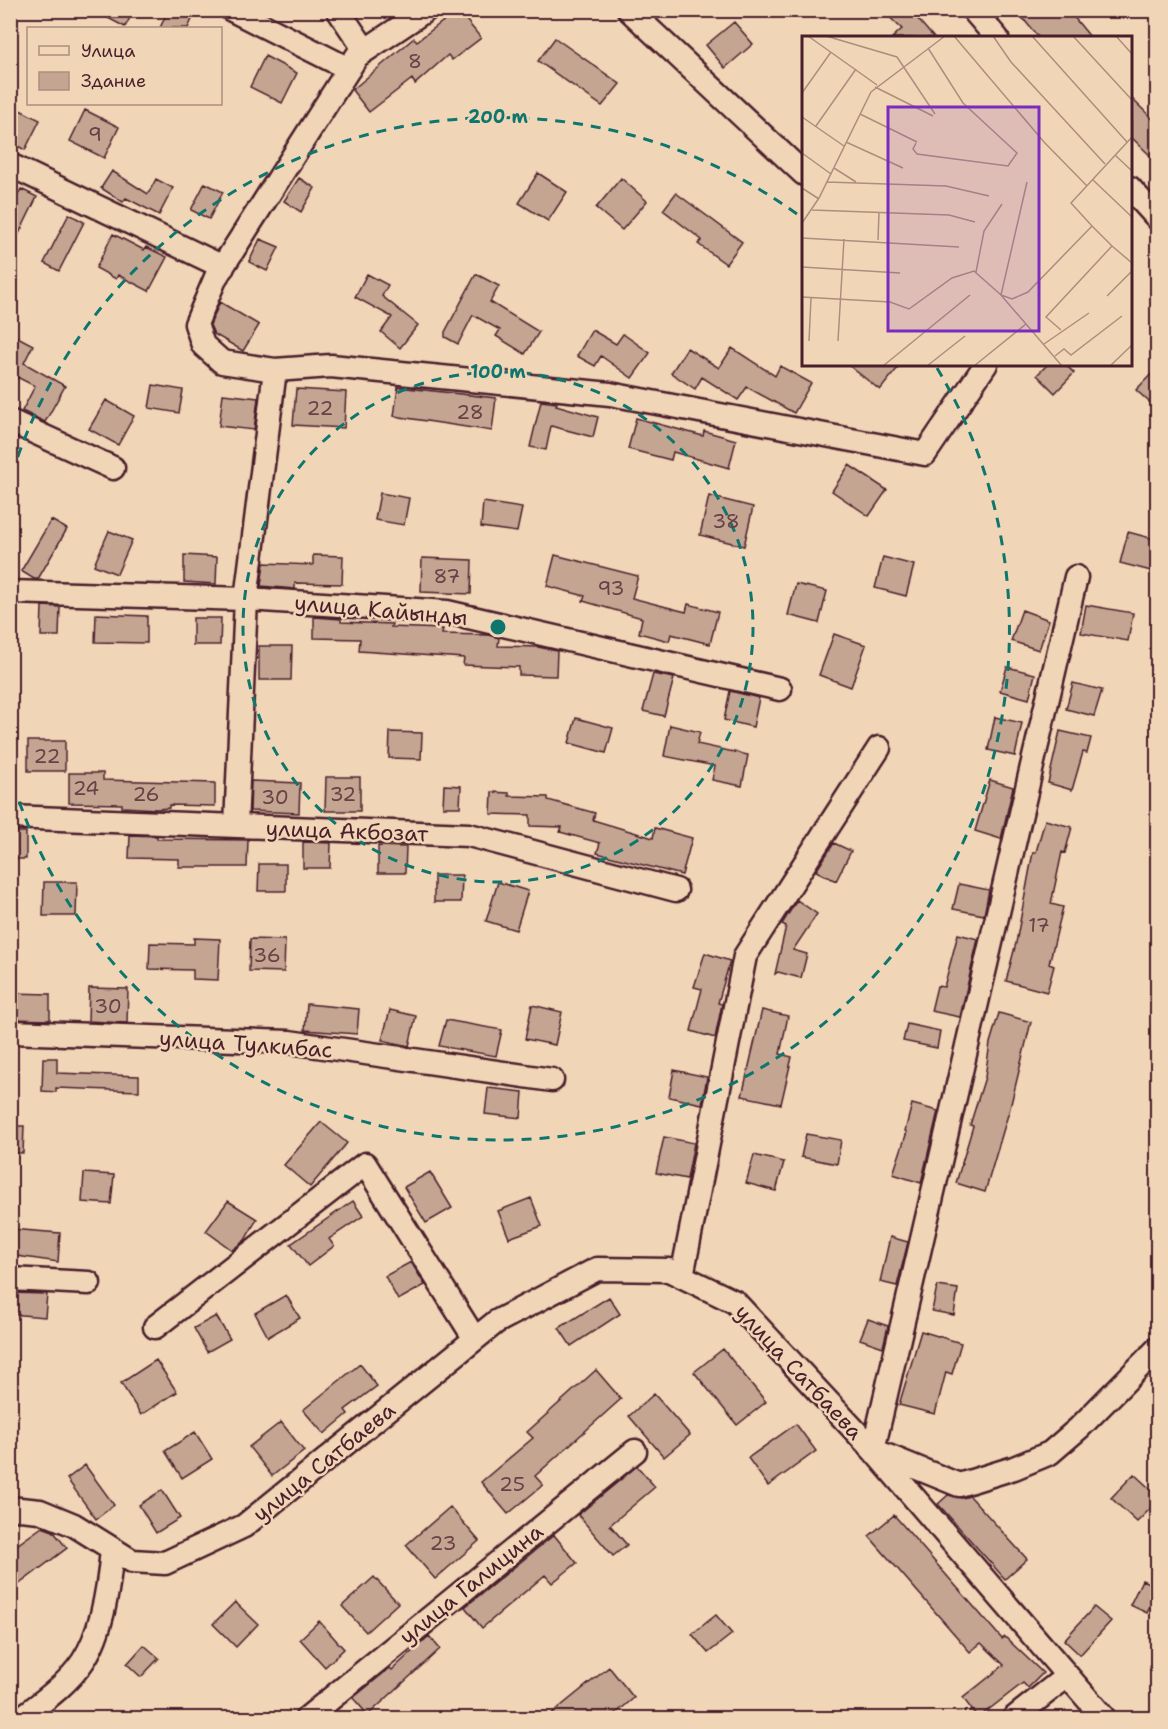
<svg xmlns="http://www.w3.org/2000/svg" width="1168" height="1729" font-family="'Shantell Sans',sans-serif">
  <rect width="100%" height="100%" fill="#f0d6b7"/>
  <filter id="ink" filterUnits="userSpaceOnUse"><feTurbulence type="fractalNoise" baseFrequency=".0167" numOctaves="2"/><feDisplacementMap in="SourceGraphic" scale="12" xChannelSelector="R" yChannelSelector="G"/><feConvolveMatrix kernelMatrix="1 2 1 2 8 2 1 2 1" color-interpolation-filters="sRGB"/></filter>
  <g filter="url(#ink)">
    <path fill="#c4a592" stroke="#4a1f2b" stroke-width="1.5" d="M93,10H134L125,27Z
      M168,10H184L194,15L188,28H160Z
      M458,10L481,38L452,60L448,55L415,84L412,79L369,112L352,90L414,38L417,41Z
      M882,10H910L934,38H892L902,29Z
      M1016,10H1068L1091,38H1039Z
      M734,22L753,44L725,68L706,45Z
      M555,38L620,84L602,106L538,61Z
      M265,56L297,73L282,103L250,87Z
      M1131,98L1158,124V163L1131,137Z
      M10,105L40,120L25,150L10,142Z
      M85,110L119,127L104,158L70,141Z
      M112,171L148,194L156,179L173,188L159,215L126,198L123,202L101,188Z
      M538,173L567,192L548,221L519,203Z
      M299,178L315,188L301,212L284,201Z
      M621,178L647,201L622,230L596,208Z
      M205,183L223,192L209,219L191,210Z
      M21,189L37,197L10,252V211Z
      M676,193L742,242L726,264L698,244L702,240L663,210Z
      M69,214L84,222L59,271L44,263Z
      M113,234L144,250L146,247L167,257L149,291L118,275L116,279L96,268Z
      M260,239L279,247L267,271L249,262Z
      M367,274L388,285L382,296L418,325L400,348L381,332L392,317L355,297Z
      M476,274L499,286L490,302L539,332L525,354L496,336L500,330L473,315L458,344L445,337V332Z
      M220,302L259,325L243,351L214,334L210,325Z
      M592,330L616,344L623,334L650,353L632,378L601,356L595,366L577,356Z
      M10,333L33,345L24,363L65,386L45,422L22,411L35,386L17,377L10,390Z
      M687,348L719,368L732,348L775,376L780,366L811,383L794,413L747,387L738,400L702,377L695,389L671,373Z
      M847,364H901L880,390Z
      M1048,364H1065L1074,373L1055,393L1037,375Z
      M1158,367V410L1136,390Z
      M153,385L183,390L179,413L149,408Z
      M398,387L496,398L492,431L394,416Z
      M296,389L346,392L344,428L293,425Z
      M223,394L258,398L254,430L219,426Z
      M106,400L134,416L118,445L89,429Z
      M541,401L557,403L556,405L598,417L593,437L551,426L546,450L530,447Z
      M636,418L703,436L704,431L736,440L729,468L673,452L671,460L628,449Z
      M849,465L887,490L869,516L832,491Z
      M380,493L409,498L404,525L375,520Z
      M709,496L753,507L744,546L700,535Z
      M483,502L522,508L517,532L481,527Z
      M51,520L67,529L38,579H34L21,571Z
      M109,531L132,540L117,574L94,565Z
      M1128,532L1158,540L1155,572L1120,563Z
      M184,555L217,557L216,584L184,582Z
      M313,555L343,556L342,584L295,583V589L261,586L264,563L313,565Z
      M555,555L638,576L632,598L686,612L688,604L718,612L710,644L671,634L669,641L639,633L642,618L583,601L585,596L547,586Z
      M883,557L914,565L906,596L875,588Z
      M422,558L472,560L471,594L421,592Z
      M796,584L827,591L819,623L788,615Z
      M1086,605L1133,613L1128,641L1081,633Z
      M42,606L60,607L59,636H41Z
      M1022,610L1049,620L1039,650L1011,641Z
      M96,614L147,616V643L95,642Z
      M314,617L341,619V622L392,624L391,627L443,629L442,634L488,635L499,638L498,646L538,647L557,651L556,676L519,675V667L463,665L464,658L359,651L360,639L314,638Z
      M193,618H221L220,645H193Z
      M834,634L866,645L851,687L819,675Z
      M259,646H292L291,680H259Z
      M1007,667L1035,674L1029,699L1000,691Z
      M653,674L674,678L664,716L643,711Z
      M1073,683L1102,690L1094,716L1066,709Z
      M730,691L759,698L753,727L724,720Z
      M995,717L1022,723L1015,756L988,750Z
      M576,718L613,728L606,753L569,743Z
      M670,725L700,732L697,744L748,755L742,786L712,780L715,766L664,756Z
      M1060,731L1091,738L1087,753L1083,752L1072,790L1048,783Z
      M390,732L422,733L421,759L389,758Z
      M28,741H65V771H28Z
      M69,773H103V780L215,783V806L169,805V808L157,809L122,807V804L69,803Z
      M326,777H360V811H325Z
      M990,780L1013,787L1001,839L975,831Z
      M251,781L300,783L299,813L250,811Z
      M444,785L461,786L460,807H443Z
      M492,792L509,793V796L548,797V800L595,813L593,820L653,838L655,828L692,838L682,875L597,853L600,843L560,832L562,827L530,826V815L491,814Z
      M1045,820L1072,827L1065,853L1062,852L1051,904L1063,907L1049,964L1054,966L1047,992L1006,981L1016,943L1033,852H1036Z
      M10,832H26V859H10Z
      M130,835L157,836V839L248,840L247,867H179V859L129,858Z
      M303,842L331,843L330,868H303Z
      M834,843L851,851L836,881L816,871Z
      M378,846L406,847L405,873H378Z
      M259,864H286V891H258Z
      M434,875H462L461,902H434Z
      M44,882H77L76,916H43Z
      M498,882L528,891L516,930L486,921Z
      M959,884L989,890L984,915L953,909Z
      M797,900L817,914L793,950L807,954L801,978L778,972L775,974L786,926L782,924Z
      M958,934L978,939L960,1017L931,1011L937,986L944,987Z
      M194,938L220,939L218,980L193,979V970L149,969L150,943L194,944Z
      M250,939L285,940L284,972L249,971Z
      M705,953L730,961L718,1003L722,1004L715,1038L691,1031L702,989L694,987Z
      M89,988L128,989L127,1023L88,1021Z
      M10,993L50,994V1020L10,1019Z
      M307,1004L359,1009L357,1034L305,1030Z
      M532,1005L562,1012L555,1045L525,1039Z
      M390,1010L416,1016L409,1046L382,1040Z
      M762,1010L788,1016L780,1054L792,1057L781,1104L742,1096Z
      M999,1013L1031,1022L1010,1108L985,1192L956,1183L973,1126L970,1125L985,1077L990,1043Z
      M446,1020L502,1030L496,1056L439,1046Z
      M907,1024L940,1031L937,1048L903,1041Z
      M43,1058H57V1073L139,1076V1091L56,1088V1092L42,1091Z
      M674,1070L707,1077L702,1104L669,1097Z
      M488,1088L523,1092L521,1118L485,1114Z
      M912,1104L938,1111L921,1183L893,1174L907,1132L905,1131Z
      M321,1122L347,1143L310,1187L284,1165Z
      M10,1126H24L23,1153H10Z
      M806,1134L841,1140L837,1164L801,1157Z
      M664,1137L694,1143L687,1179L656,1173Z
      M754,1155L784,1162L776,1191L746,1183Z
      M430,1172L452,1208L426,1223L404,1187Z
      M84,1173L114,1175L111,1204L82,1202Z
      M531,1198L542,1226L509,1238L498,1211Z
      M228,1201L257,1219L245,1240L232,1250L206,1231Z
      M353,1201L363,1216L329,1239L334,1246L308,1266L291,1244Z
      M10,1229L60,1233L58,1262L10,1255Z
      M890,1237L908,1242L897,1286L880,1282Z
      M411,1262L425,1285L398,1300L385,1276Z
      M937,1286L958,1289L954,1315L932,1311Z
      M10,1293L47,1294L45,1317L10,1314Z
      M286,1295L300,1318L268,1337L255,1313Z
      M609,1297L620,1314L571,1346L559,1328Z
      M216,1316L230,1339L207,1352L194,1328Z
      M868,1319L888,1326L883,1347L860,1339Z
      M921,1331L961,1343L952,1374L946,1372L935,1414L899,1405Z
      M723,1349L766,1402L737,1425L694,1372Z
      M156,1360L177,1392L141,1415L121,1383Z
      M360,1364L377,1386L345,1410L348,1414L324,1434L303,1410Z
      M596,1370L621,1399L535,1476L543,1485L508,1514L481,1482L533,1438L527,1432Z
      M654,1394L690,1435L664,1457L629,1416Z
      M281,1422L304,1451L272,1476L249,1447Z
      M796,1424L816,1451L768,1486L748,1458Z
      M195,1432L212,1459L182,1478L165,1451Z
      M85,1465L114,1505L96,1519L67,1479Z
      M637,1466L655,1487L610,1525L627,1545L613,1556L578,1515Z
      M1134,1474L1158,1496V1501L1137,1522L1111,1498Z
      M162,1490L180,1518L156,1533L139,1505Z
      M948,1495L962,1498L970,1496L1027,1559L1005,1579L938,1504Z
      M450,1507L479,1541L435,1579L406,1545Z
      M894,1515L1002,1639L1005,1637L1043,1673L1028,1688L1023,1683L978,1718L963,1698L1004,1665L981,1643L970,1652L869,1536Z
      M42,1527L53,1531L67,1548L10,1591V1550Z
      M554,1535L577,1563L552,1583L545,1575L482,1628L465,1607Z
      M374,1577L398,1603L366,1632L342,1606Z
      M1142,1580L1158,1587L1147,1613L1130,1605Z
      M235,1602L258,1624L236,1647L213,1624Z
      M1094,1607L1111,1621L1080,1655L1064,1640Z
      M716,1615L732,1634L708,1653L692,1634Z
      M319,1621L344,1649L325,1667L300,1639Z
      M429,1636L440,1649L368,1715L353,1698L390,1668L392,1670Z
      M144,1645L159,1658L141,1677L127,1664Z
      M609,1667L634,1698L609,1719H545Z"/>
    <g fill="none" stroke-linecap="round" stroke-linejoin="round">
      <g stroke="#4a1f2b" stroke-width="27">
        <path id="minor" d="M232,10L349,69
          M338,10L365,50
          M426,10L357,56L216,277L196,324L203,345L222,362L275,370L331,366L610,394L925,454L986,364
          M629,10L804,174
          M973,10L997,38
          M10,165L223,267
          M1130,188L1158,219
          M10,421L113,468
          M1076,577L873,1450L959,1485L1014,1468L1050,1453L1079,1428L1158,1348
          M10,592L246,599L447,612L780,689
          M10,817L469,835L676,890
          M236,826L246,599L275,370
          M10,1032L289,1042L552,1080
          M682,1276L745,956L879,748
          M10,1279L89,1283
          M155,1327L365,1164L475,1339
          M10,1508L40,1511L74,1525L132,1561L165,1563L244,1526L496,1322L597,1269L669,1270L735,1302L873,1450L1104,1718
          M21,1718C42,1702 68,1684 83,1661C103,1631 109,1585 112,1549
          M307,1718L635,1451
          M1014,1718L1067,1676"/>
      </g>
      <use href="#minor" stroke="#f0d6b7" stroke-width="22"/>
    </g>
  </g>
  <g fill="none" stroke="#0f766e" stroke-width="3" stroke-dasharray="10 8">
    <circle cx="498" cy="627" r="255"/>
    <path d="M12 474A510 510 0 0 1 801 217M937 368A510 510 0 1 1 12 780"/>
  </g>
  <g text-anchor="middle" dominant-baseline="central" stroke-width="5" stroke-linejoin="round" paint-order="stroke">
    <g font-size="20" fill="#684045">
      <text x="415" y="61">8</text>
      <text x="95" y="134">9</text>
      <text x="320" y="408">22</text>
      <text x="470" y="412">28</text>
      <text x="726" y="521">38</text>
      <text x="447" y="576">87</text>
      <text x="611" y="588">93</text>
      <text x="47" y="756">22</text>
      <text x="86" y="788">24</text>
      <text x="146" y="794">26</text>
      <text x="343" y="794">32</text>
      <text x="275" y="797">30</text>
      <text x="1039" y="925">17</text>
      <text x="267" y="955">36</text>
      <text x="108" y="1006">30</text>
      <text x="512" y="1484">25</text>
      <text x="443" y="1543">23</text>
    </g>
    <g font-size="22" fill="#4a1f2b" stroke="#f0d6b7">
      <text transform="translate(381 610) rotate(5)">улица Кайынды</text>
      <text transform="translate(347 831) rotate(2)">улица Акбозат</text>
      <text transform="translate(246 1044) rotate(4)">улица Тулкибас</text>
      <text transform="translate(799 1372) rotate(47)">улица Сатбаева</text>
      <text transform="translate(324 1462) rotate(-39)">улица Сатбаева</text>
      <text transform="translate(471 1584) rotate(-39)">улица Галицина</text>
    </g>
  </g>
  <g transform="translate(802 36)">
    <rect width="330" height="330" fill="#f0d6b7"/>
    <path fill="none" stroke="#ae8d7f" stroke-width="1.5" d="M6,0L75,49M24,0L95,21L133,78M152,0L242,106L285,150M191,0L209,26L303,128M230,0L325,106M271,0L330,64M314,0L330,18M73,51L131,80M0,57L29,16M58,78L115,106M0,81L42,110M14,90L54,33M44,106L101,132M114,107L111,113L115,118L206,130L215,117L161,67L126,12M0,117L29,138M313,119L330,135M32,132L54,146M291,144L330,181M25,146L144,150L187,160M225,146L199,259L210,263L226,256L290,190L269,167L330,101M0,152L17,163M10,174L147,179L173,186M0,187L17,162L69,56L143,0M0,202L157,211M76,204L77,176M310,210L330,227M0,231L98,237M174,236L182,195L200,168M305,260L330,235M0,261L88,266L107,273L150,242L172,235L199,259L260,330M259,294L244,281L310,210L290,190M7,305L9,262M36,305L42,203M242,308L287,277M253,320L262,313L269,319L320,280M81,330L168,259M125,330L163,300M172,330L224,288M308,330L330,309"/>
    <path fill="#7b2cbf" fill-opacity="0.15" stroke="#7b2cbf" stroke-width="3" d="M86,71H237V295H86Z"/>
    <rect width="330" height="330" fill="none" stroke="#4a1f2b" stroke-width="3"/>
  </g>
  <circle cx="498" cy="627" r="9" fill="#0f766e" stroke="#f0d6b7" stroke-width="3"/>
  <g font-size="18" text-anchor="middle" font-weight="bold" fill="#0f766e" stroke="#f0d6b7" stroke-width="5" stroke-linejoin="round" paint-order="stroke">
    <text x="498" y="123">200 m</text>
    <text x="498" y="378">100 m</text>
  </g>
  <rect width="1168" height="1729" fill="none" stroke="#f0d6b7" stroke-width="36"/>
  <rect x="18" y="18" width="1132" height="1693" fill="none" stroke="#4a1f2b" stroke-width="2" filter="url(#ink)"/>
  <rect x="27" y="27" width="195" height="78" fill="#f0d6b7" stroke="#ae8d7f" stroke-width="1.5"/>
  <rect x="39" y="46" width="30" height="9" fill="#f0d6b7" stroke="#ae8d7f" stroke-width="1.5"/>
  <text x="81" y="57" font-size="18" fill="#4a1f2b">Улица</text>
  <rect x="39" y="72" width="30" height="18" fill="#c4a592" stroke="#ae8d7f" stroke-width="1.5"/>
  <text x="81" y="87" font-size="18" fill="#4a1f2b">Здание</text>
</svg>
